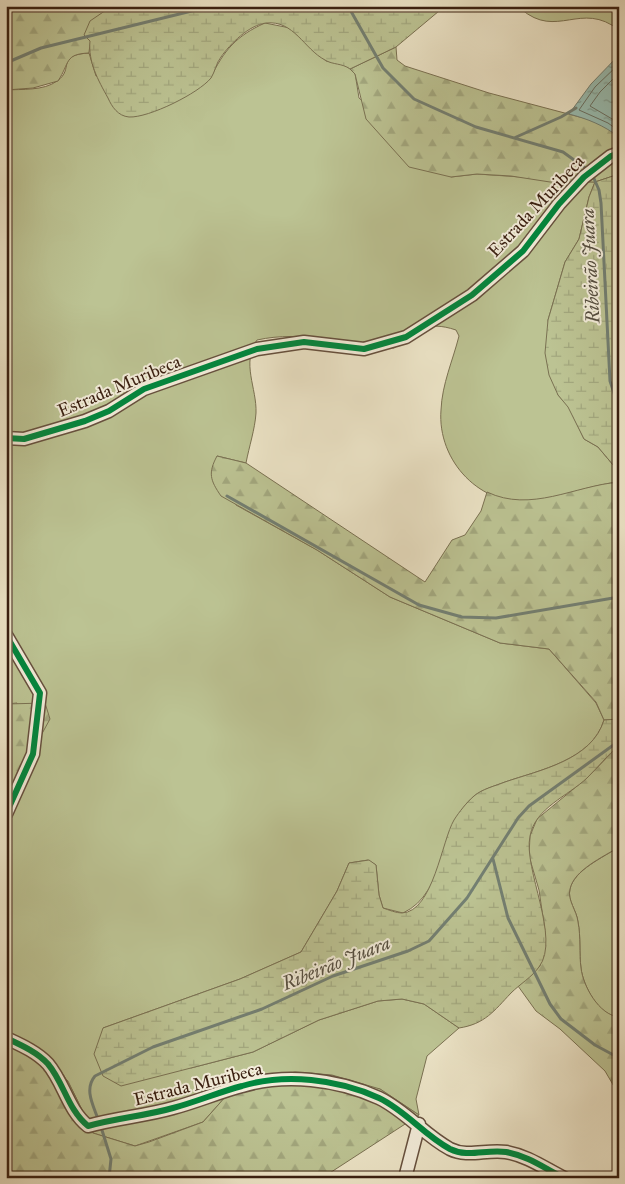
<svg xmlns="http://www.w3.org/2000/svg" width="625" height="1184" font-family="'IM FELL Great Primer',serif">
  <defs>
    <pattern id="forest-firs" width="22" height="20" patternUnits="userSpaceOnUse" patternTransform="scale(1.25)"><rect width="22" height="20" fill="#bcc393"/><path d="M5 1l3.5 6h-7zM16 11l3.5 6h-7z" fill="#a2a77e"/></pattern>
    <pattern id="wetland-marsh" width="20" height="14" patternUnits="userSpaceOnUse" patternTransform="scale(1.25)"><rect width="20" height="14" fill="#bcc393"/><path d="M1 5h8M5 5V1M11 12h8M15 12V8" fill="none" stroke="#a2a77e"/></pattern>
    <pattern id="water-ripples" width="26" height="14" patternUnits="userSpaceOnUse" patternTransform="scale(1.25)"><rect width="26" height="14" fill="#99bfb4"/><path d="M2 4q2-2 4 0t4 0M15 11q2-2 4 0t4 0" fill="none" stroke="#7e9b91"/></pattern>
  </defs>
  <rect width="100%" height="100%" fill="#ece4c7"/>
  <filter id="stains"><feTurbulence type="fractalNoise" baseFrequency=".004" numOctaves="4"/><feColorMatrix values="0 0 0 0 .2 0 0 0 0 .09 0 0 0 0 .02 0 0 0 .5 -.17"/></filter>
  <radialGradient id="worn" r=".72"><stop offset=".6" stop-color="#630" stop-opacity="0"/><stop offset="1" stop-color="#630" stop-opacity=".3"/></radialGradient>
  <path fill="#bcc393" stroke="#7a7152" d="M521,6H619V30C581,0 557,40 521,9Z
    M265,23L290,28L326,61L346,65L355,73L359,98L451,177L477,174L595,182L589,197L579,239L565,262L548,320L558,395L569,407L584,439L598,447L619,472V482C590,485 562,497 533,501C481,508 437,461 441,410C442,384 453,360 459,336L456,330C426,320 418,331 394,348C349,344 302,330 257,340C241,363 257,388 256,413C255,429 249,447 246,463L217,456L236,505L317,550L390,597L500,643L549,649L596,703L604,720C592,760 540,770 505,782C495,786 483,789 474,796C437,827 448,892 403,913L383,908L379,895L376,865L368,860L349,863L337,891L301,952L240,979L103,1028L191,1068L253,1052L319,1020L378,1001L402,999L424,1004L459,1028L427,1056L416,1099L419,1115L380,1089L227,1095L203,1122L135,1146L93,1133L68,1081L33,1046L6,1032V809L17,703L6,704V90C21,89 44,91 57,81C75,69 55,55 89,53L96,76L210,79C224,50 236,36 265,23Z
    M619,847V1017C599,1016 583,986 581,968C579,953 581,937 578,922C577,911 567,900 570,889C574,870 604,857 619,847Z"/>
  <path fill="url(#forest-firs)" stroke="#7a7152" d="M6,6H112C98,12 90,38 89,53C64,54 70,63 58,81L33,88L6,90Z
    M396,47L397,60L405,66L489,93L591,120L606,127L619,137V179L616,175L595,182H550L511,176L477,174L451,177L409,167L366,119L355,74L350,69Z
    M217,456L246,463L425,582L452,540L465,535L481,511L487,492C531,513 574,486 619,482V719L604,720L596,702L549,649L500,643L390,597L317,550L221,496C210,480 208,473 217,456Z
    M45,703L50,719L15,783L6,809V704Z
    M619,745V847C603,857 574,870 570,889C567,900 577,911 578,922C581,937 579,953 581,968C583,986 599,1015 619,1017V1095L605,1071L560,1029L536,1011L518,986L540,966L545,931L539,890L529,856L530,836L537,819L588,777Z
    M6,1032C21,1039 39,1046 50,1058C70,1078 80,1108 93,1133L135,1146L149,1142L203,1122L227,1095L256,1080L295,1072L332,1075L380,1089L419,1115L322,1178H6Z"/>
  <path fill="url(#wetland-marsh)" stroke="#7a7152" d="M112,6H445L396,47L350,69C342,63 333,65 325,60C304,49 294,20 266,23C249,25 230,44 221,57C216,63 215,72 211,78C199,93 149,118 129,117C118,116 112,107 108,98C98,80 88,62 90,41L84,35L90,21Z
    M616,175L619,179V472L598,447L584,439L568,407L558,395L549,375L545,353L548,320L565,262L579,239L589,197L595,182Z
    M619,719V745C608,755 598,767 587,778C568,796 535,808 530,836C523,869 561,938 539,967C532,977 520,984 511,993C494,1011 485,1024 459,1028L424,1004L402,999L378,1001L319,1020L253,1052L121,1086L103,1076L94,1054L103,1028L240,979L301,952L337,891L349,863L369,860L376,865L379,895L383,908C389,910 396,913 402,913C433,912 442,840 454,820C459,812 467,802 474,796C482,789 495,786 505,782C540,770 592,760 604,720Z"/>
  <path fill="url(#water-ripples)" stroke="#737f72" d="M619,55V137C603,125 588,119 569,114L591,84Z"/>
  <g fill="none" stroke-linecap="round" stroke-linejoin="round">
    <path stroke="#696f62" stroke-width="1" d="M619,64L595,87L579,110L608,123L619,131
      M619,73L600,92L590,106L619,123"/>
    <path stroke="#737f72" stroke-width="3" d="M348,6L383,68L414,99L476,127L563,152L588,170
      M6,63L41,48L212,6
      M514,138L561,117L576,108
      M592,174L599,190L601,203L610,381L619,408
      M227,496L419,605L462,617L496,618L619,597
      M493,859L508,918L550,1004L561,1019L595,1045L619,1058
      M98,1119C93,1105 84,1089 95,1076L153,1047L262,1009L333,976L408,951L429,941L467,898L518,818L529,806L619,741
      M101,1127L111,1159L109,1178"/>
    <g stroke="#66503e" stroke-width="15">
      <path id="minor" d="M6,438L24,439L85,421L109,411L144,389L257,349L304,342L364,349L406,337L472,295L523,251L559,204L584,177L611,156L619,153
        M6,635L40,693L33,754L6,814
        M6,1038C21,1045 37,1052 48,1064C64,1083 68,1110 88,1126C116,1118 145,1116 173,1108C196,1102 219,1092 242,1086C285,1073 338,1079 379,1098C406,1111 424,1135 450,1149C468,1158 486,1149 506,1152C528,1156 544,1168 564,1178
        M405,1178L419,1124"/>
    </g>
    <use href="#minor" stroke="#f3eddb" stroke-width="12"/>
    <g stroke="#f3eddb" stroke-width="9">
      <path id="cycleway" d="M6,438L24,439L85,421L109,411L144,389L257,349L304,342L364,349L406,337L472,295L523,251L559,204L584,177L611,156L619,153
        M6,635L40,693L33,754L6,814
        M6,1038C21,1045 37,1052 48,1064C64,1083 68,1110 88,1126C116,1118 145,1116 173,1108C196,1102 219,1092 242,1086C285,1073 338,1079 379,1098C406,1111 424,1135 450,1149C468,1158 486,1149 506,1152C528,1156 544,1168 564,1178"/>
    </g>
    <use href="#cycleway" stroke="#00873e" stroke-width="6"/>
  </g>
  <g text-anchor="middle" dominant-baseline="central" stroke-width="4" stroke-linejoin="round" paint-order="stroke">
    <g font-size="18" fill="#391f10" stroke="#f3eddb">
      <text transform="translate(536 206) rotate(-47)">Estrada Muribeca</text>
      <text transform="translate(119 386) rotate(-23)">Estrada Muribeca</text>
      <text transform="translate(198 1084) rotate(-14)">Estrada Muribeca</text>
    </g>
    <g font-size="19" font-style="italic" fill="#564f41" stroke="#f3eddb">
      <text transform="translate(590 266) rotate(-93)">Ribeirão Juara</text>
      <text transform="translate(336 963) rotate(-22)">Ribeirão Juara</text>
    </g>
  </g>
  <rect width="625" height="1184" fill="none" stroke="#ece4c7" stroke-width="25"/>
  <rect x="8" y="8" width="610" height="1169" fill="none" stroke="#391f10" stroke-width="2.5"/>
  <rect x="12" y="12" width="600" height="1159" fill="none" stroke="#391f10"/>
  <rect width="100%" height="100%" filter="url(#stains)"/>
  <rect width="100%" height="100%" fill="url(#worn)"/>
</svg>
